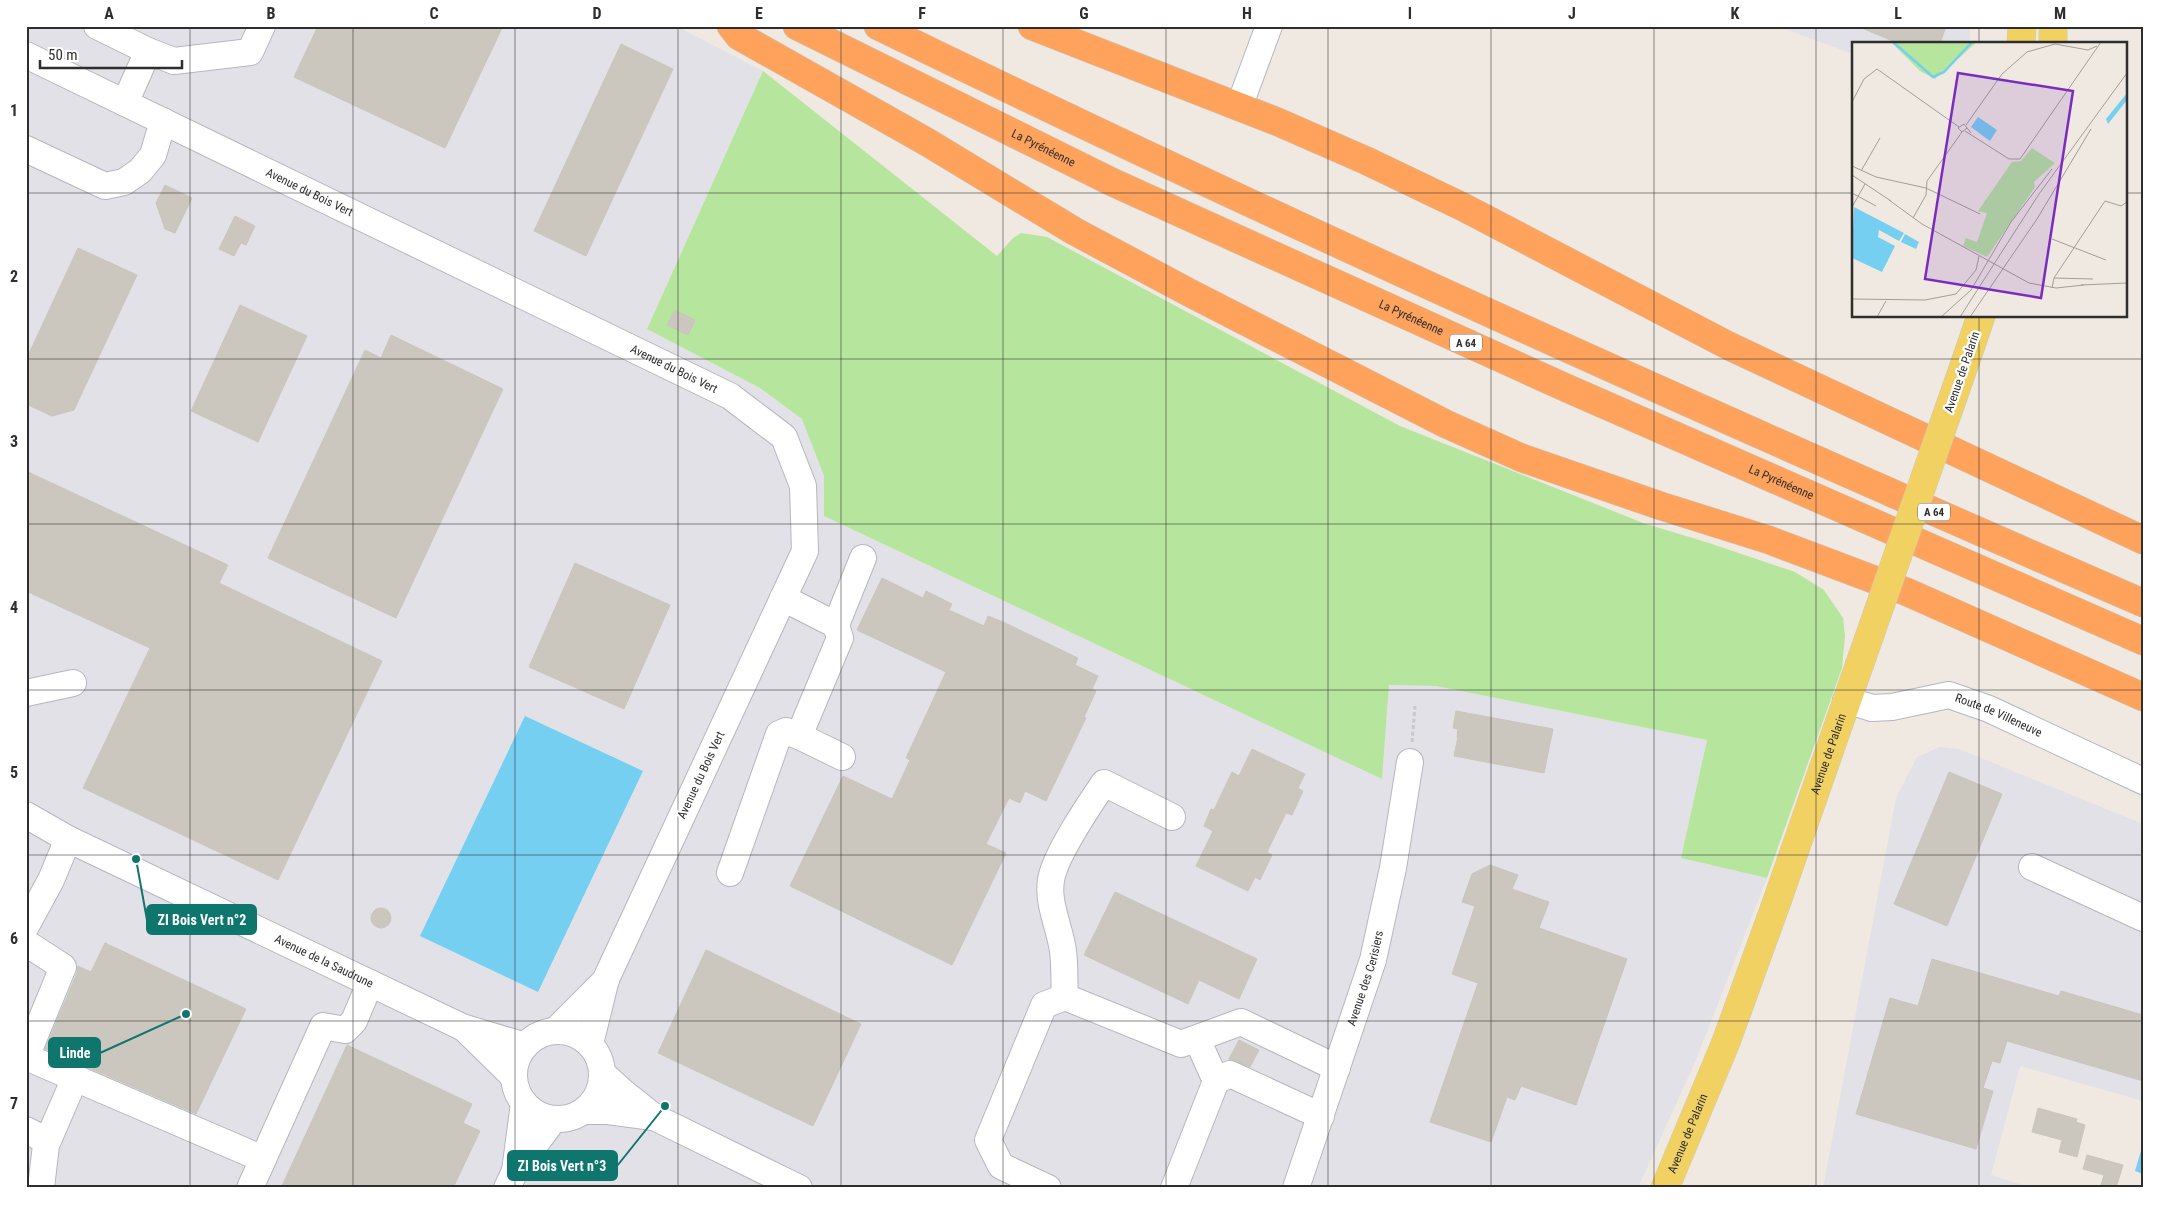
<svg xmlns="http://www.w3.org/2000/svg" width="2169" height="1214" font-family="'Roboto Condensed',sans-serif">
  <rect width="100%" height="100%" fill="#efe9e1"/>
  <path fill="#e3e1e8" d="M26,26H676L763,71L647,329L760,388L802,419L824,476V516L1382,779L1389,685L1436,686L1707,740L1681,858L1767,878L1696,1060L1638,1188H26Z
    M1776,26H1970V44H1853V54Z
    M1940,747L1959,749L2143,824V1101L2020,1066L1991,1175L2032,1188H1823L1896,798L1917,757Z"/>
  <path fill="#b6e59e" d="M763,71L997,256L1013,238L1021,233L1047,237L1400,426L1643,523L1709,543L1795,572L1824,590L1843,618L1845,636L1842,668L1767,878L1681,858L1707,740L1436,686L1389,685L1382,779L824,516V476L802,419L760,388L647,329Z"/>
  <path fill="#75cff0" d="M525,716L643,771L538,992L420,936Z
    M2143,1144V1174L2135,1171Z"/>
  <path fill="#cbc7bf" stroke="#cbc5ba" d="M318,26H503L445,148L294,77Z
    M1857,26H1946L1940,44H1900Z
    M621,44L673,69L586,256L534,231Z
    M165,185L192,198L175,233L165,229L156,203Z
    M235,216L255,226L246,245L241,243L234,256L219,249Z
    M78,248L137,275L74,410L52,416L26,404V360Z
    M240,305L307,336L258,442L191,411Z
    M675,310L695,320L688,335L667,325Z
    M391,335L503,389L396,618L268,558L365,350L381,358Z
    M26,471L228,565L219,583L382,661L278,880L83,788L150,648L26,591Z
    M575,563L670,605L624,709L529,667Z
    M882,578L923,598L926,591L952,604L949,610L984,626L988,616L1003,622L1078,658L1075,665L1098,676L1092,689L1096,691L1084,717L1086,718L1046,801L1025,791L1020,803L1009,798L986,844L1006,853L952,965L790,886L843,776L892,799L910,760L906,758L946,672L857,630Z
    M1456,711L1553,729L1544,773L1454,756L1458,737H1457L1458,729L1453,728Z
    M1252,749L1305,774L1298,788L1303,791L1292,815L1286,813L1267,852L1272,855L1260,880L1255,877L1248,891L1196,866L1213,831L1204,826L1211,809L1214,810L1232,772L1239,776Z
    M1949,772L2002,794L1947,926L1894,904Z
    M1490,865L1518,875L1512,889L1549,902L1539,928L1627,959L1576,1105L1521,1086L1515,1100L1507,1097L1491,1142L1430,1122L1478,983L1452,974L1475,906L1462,902L1472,874Z
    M1115,892L1257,959L1239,999L1199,980L1188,1004L1084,955Z
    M371 918a10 10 0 1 1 20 0a10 10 0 1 1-20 0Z
    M105,943L246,1009L196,1114L45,1049L77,973L78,966L91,972Z
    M706,950L861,1024L813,1126L658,1053Z
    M1932,959L2059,996L2061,991L2143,1015V1081L2007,1041L2000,1063L1992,1061L1983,1088L1993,1091L1976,1149L1856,1114L1890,998L1918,1006Z
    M1239,1040L1259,1050L1250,1067L1229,1059Z
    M347,1045L472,1104L463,1123L480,1131L453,1188H281Z
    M2038,1108L2077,1119L2076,1122L2085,1125L2077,1157L2059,1152L2062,1140L2032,1132Z
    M2087,1155L2123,1165L2116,1188H2100L2104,1175L2083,1169Z"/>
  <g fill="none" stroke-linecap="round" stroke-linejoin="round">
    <g stroke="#b4b7c1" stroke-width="28">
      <g id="minor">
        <path d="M97,26L148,51L174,61L250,52L262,26"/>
        <path id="s1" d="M26,55L730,396L784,437L803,486L805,551L606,979L590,1044"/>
        <path d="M125,103L148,51"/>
        <path d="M1239,107L1269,26"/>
        <path d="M26,149L105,186L124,182L140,171L153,155L163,121"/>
        <path d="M783,598L836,625L863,558"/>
        <path d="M26,693L73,683"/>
        <path id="s2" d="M1846,700L1872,708L1892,707L1949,695L1989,709L2143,781"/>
        <path d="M799,736L842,757"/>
        <path id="s3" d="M26,815L68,839L462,1027L525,1046"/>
        <path d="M2032,867L2143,918"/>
        <path d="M730,873L779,734L786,731L799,736L840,638L836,625"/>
        <path d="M26,926L51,880L68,839"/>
        <path d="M26,943L63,967L26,1057L263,1159"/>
        <path d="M1065,997C1064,982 1065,966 1063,951C1060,928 1047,903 1051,880C1055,855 1089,805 1104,783L1172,817"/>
        <path d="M465,1029L514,1077"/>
        <path d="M555,1031L606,980"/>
        <circle cx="558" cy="1075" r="44"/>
        <path d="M1197,1039L1216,1081"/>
        <path d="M602,1073L624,1093L654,1117L799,1188"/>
        <path d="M584,1111H608L653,1117"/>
        <path d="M26,1130L47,1141"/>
        <path d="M515,1171L524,1103"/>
        <path d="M41,1188L46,1145L75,1078"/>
        <path d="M250,1188L323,1026L345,1030L354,1021L370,983"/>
        <path d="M507,1188L515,1171L554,1119"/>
        <path d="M1048,1188L1001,1166L988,1140L1044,1005L1065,997L1181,1044L1241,1022L1337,1068"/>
        <path d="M1174,1188L1216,1081L1230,1074L1321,1116"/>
        <path id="s4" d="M1296,1188L1373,960L1393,868L1410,762"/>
      </g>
    </g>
    <g stroke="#c9c9c9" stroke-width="29">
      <g id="major">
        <path d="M2021,44L2022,26"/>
        <path d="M2053,44V26"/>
        <path d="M1966,360L1981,316"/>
        <path id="s5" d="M1665,1188L1726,1042L1776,904L1859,666"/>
      </g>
    </g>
    <g stroke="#c9c9c9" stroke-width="29">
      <g id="highway">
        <path d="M731,26L739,36L927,142L1074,231L1190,293L1446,424L1522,458L1661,506L1769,540L1907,592L2143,697"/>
        <path id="s6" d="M797,26L1112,182L1562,386L2143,641"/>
        <path d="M878,26C1295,229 1718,418 2143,603"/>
        <path d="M1032,26L1278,122L1367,161L1463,207L1729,346L2143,540"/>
      </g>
    </g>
    <path stroke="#c9c9c9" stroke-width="3" stroke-dasharray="4 2.5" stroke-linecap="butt" d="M1412,742L1415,706"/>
    <use href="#minor" stroke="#fff" stroke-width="26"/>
    <use href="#major" stroke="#f2d163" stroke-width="28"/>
    <use href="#highway" stroke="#ffa35c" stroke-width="28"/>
    <g stroke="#c9c9c9" stroke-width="29" stroke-linecap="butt">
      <path id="major-bridge" d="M1859,666L1966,360"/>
    </g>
    <use href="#major-bridge" stroke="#f2d163" stroke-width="28"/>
  </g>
  <path fill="none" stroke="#2e2e2e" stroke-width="1" stroke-opacity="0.55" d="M190,26V1188M353,26V1188M515,26V1188M678,26V1188M841,26V1188M1003,26V1188M1166,26V1188M1328,26V1188M1491,26V1188M1654,26V1188M1816,26V1188M1979,26V44M26,193H1853M2125,193H2143M1979,316V1188M26,359H2143M26,524H2143M26,690H2143M26,855H2143M26,1021H2143"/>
  <g text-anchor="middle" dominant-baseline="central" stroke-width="4.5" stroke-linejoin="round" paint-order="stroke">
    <g fill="#fff" stroke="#6d6d6d" stroke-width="1">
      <rect x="1450" y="334.5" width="32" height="17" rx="4"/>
      <rect x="1918" y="503.5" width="32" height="17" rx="4"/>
    </g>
    <g font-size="11" font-weight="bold" fill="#2e2e2e">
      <text x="1466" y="343">A 64</text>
      <text x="1934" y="512">A 64</text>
    </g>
    <g font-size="12" fill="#2e2e2e" stroke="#fff">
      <text stroke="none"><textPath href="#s6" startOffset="275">La Pyrénéenne</textPath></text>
      <text stroke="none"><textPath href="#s1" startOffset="315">Avenue du Bois Vert</textPath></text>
      <text stroke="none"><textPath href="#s6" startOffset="680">La Pyrénéenne</textPath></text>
      <text stroke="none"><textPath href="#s1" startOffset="720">Avenue du Bois Vert</textPath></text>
      <text transform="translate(1962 372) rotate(-71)">Avenue de Palarin</text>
      <text stroke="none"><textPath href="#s6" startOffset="1085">La Pyrénéenne</textPath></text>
      <text stroke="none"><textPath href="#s2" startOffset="159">Route de Villeneuve</textPath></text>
      <text stroke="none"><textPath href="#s5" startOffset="464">Avenue de Palarin</textPath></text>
      <text transform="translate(701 775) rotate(-65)">Avenue du Bois Vert</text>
      <text stroke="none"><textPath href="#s3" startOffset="332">Avenue de la Saudrune</textPath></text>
      <text stroke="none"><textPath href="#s4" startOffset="221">Avenue des Cerisiers</textPath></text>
      <text stroke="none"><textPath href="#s5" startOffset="59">Avenue de Palarin</textPath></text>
    </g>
  </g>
  <g transform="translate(1852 42)">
    <rect width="275" height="275" fill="#efe9e1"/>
    <path d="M39,0H125L83,37L68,29ZM180,106L203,121L182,140L183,145L135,215L111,204L114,196L125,200L135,171L126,169L160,120L169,119Z" fill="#b6e59e"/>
    <path d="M275,51V58L256,82L254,77ZM126,75L145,88L138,99L119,85ZM2,165L52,191L47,199L27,188L26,195L43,204L30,230L0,216ZM53,192L67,200L64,207L49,200Z" fill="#75cff0"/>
    <path fill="none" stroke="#75cff0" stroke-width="2.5" d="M41,0L81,35L92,30L120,0"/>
    <path fill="none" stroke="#a29e99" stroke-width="1" d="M0,60L12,37L25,27L107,85M114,83L150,32L175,10L203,2L236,8L245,4M115,86L110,90L106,86L112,82L119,91M113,89L157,117H168L249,0M0,124L24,135L74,146L128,172M9,129L28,96M0,133L39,159M0,151L24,164M37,158L70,182L177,241L204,246L232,243M0,165L13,142M61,176L74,153L75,139L110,90M200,197L254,218M202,236L241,237M229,243L275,241M200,246L202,236L253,159L269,164L275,160M0,257L73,258L104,252L124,228L127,214M25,275L34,259M89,275L119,248L159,180L200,127M108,275L187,152L275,31M118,275L185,177L239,87"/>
    <path fill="#7b2cbf" fill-opacity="0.15" stroke="#7b2cbf" stroke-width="2.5" d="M106,31L221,49L189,256L73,237Z"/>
    <rect width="275" height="275" fill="none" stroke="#2e2e2e" stroke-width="2.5"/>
  </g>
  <path fill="none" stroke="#0f766e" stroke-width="2" d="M136 859L147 920M186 1014L100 1053M665 1106L617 1166"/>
  <g fill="#0f766e" stroke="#fff" stroke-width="2">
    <circle cx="136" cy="859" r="5"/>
    <circle cx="186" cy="1014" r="5"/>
    <circle cx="665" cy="1106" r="5"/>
  </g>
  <g fill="#0f766e" stroke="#0f766e" stroke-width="2">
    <rect x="147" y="905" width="109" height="29" rx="5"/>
    <rect x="49" y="1038" width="51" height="29" rx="5"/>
    <rect x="508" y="1151" width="109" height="29" rx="5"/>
  </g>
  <g font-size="14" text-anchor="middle" font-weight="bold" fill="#fff">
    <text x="202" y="925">ZI Bois Vert n°2</text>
    <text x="75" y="1058">Linde</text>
    <text x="562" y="1171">ZI Bois Vert n°3</text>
  </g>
  <rect width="2169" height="1214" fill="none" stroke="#ffffff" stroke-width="55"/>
  <path d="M40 60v8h142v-8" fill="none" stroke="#2e2e2e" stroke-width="2.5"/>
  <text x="48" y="60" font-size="15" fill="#2e2e2e" stroke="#ffffff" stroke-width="4" paint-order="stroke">50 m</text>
  <rect x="28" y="28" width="2114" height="1158" fill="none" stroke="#2e2e2e" stroke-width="2"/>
  <g font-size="16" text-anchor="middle" font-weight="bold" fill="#2e2e2e">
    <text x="109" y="19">A</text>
    <text x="271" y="19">B</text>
    <text x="434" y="19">C</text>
    <text x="597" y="19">D</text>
    <text x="759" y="19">E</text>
    <text x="922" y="19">F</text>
    <text x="1084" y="19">G</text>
    <text x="1247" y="19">H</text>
    <text x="1410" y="19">I</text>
    <text x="1572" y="19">J</text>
    <text x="1735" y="19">K</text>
    <text x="1898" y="19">L</text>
    <text x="2060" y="19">M</text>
    <text x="14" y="116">1</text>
    <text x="14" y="282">2</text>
    <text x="14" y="447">3</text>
    <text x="14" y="613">4</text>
    <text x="14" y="778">5</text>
    <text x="14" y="944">6</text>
    <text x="14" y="1109">7</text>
  </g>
</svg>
